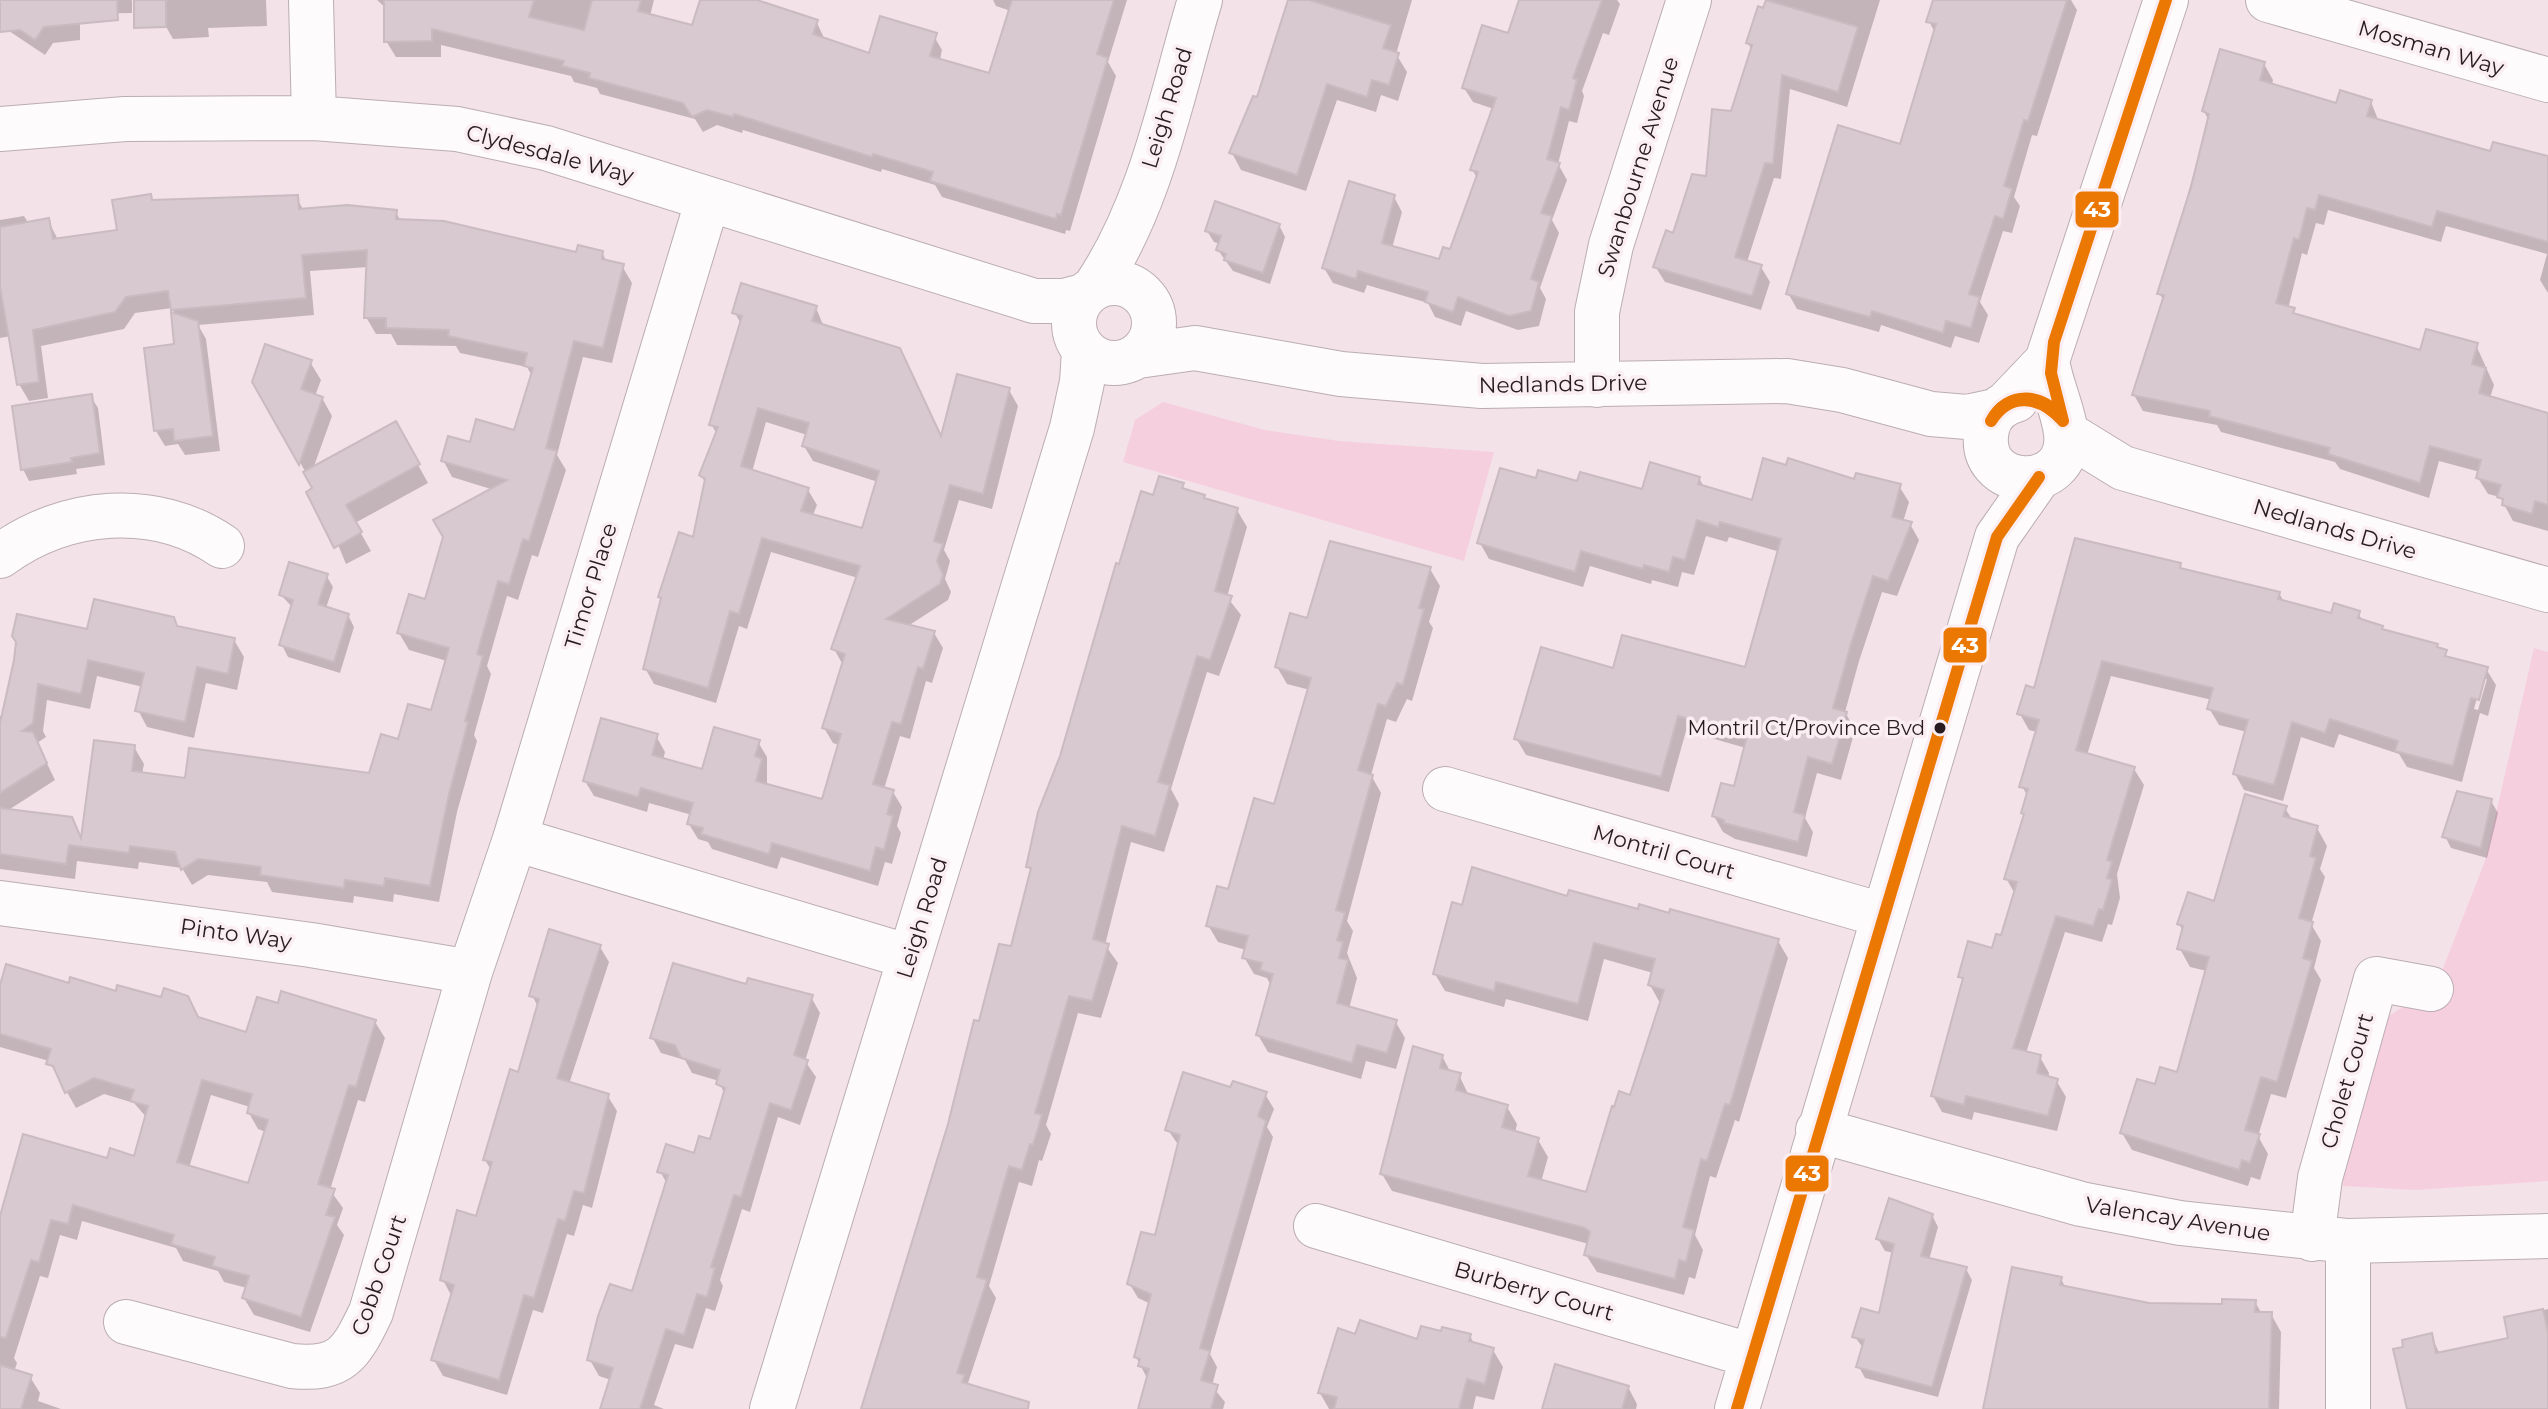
<svg xmlns="http://www.w3.org/2000/svg" width="2548" height="1409" font-family="Montserrat,sans-serif">
  <rect width="100%" height="100%" fill="#f4e2e9"/>
  <path fill="#f6cfdf" d="M1163,402L1265,430L1339,441L1494,452L1464,561L1123,462L1135,420Z
    M2534,648L2548,652V1181L2416,1190L2343,1186L2340,1166L2386,1018L2407,1004H2429L2485,861Z"/>
  <path fill="#0003" fill-rule="evenodd" d="M0,0H132V13L80,14V40L53,43L45,55L0,25Z
    M166,0H266L267,26L208,28L209,37L173,39L164,23Z
    M377,0H654L650,16L693,27L702,0H756L816,21L825,40L870,55L932,33L942,50L932,97L991,75L1011,11L996,6L993,0H1127L1108,62L1116,76L1070,231L1066,230L1065,234L942,197L935,185L882,169L881,172L743,130L742,133L717,125L703,132L695,119L600,94L597,88L574,82L571,76L441,45V57H396L386,41V8Z
    M1288,0H1412L1396,54L1407,72L1398,101L1381,95L1376,112L1337,100L1306,191L1241,170L1232,153L1259,100Z
    M1521,0H1617L1620,4L1609,35L1603,33L1582,91L1584,96L1577,123L1569,121L1558,164L1567,180L1552,220L1559,233L1540,288L1546,299L1539,326L1518,330L1466,311L1461,326L1435,317L1428,303L1367,285L1364,293L1333,283L1324,268L1394,197L1402,212L1392,248L1440,262L1451,252L1478,180L1472,169L1494,109L1473,102L1464,88L1509,36Z
    M1768,0H1880L1847,107L1790,89L1781,179L1774,178L1747,262L1761,267L1770,282L1761,310L1665,282L1655,266L1708,178L1752,51L1748,43Z
    M1935,0H2071L2077,10L2037,136L2032,135L2014,197L2020,206L2012,233L2003,231L1980,302L1988,315L1979,343L1955,336L1951,348L1881,325L1879,332L1797,309L1788,293L1902,147L1935,33L1929,21Z
    M2264,64L2273,80L2272,85L2337,106L2371,102L2379,122L2491,153L2548,158V293L2540,280L2547,254L2446,226L2441,242L2328,210L2324,225L2316,223L2307,255L2302,253L2288,309L2297,317L2422,352L2476,345L2494,385L2490,398L2548,415V531L2513,521L2500,497L2488,494L2478,478L2480,472L2439,461L2429,498L2340,469L2335,462L2221,432L2217,425L2143,411L2134,395L2164,301L2159,293L2209,121L2204,111Z
    M150,196L154,202L296,197L304,211H395L401,221L578,254L602,253L607,262L622,266L632,283L612,363L583,357L557,455L566,470L538,557L532,555L518,600L507,596L487,666L491,674L474,735L477,741L457,812L439,902L394,894L393,902L354,896L353,903L272,892L267,882L208,875L192,885L182,868L139,862L138,869L77,861L75,879L0,869V716H4L89,632L177,627L234,640L244,657L237,690L206,683L194,738L147,727L138,710L143,687L97,676L90,709L47,700L43,731L46,737L37,743L55,780L7,811L70,819L83,841L134,747L144,764L142,774L187,780L371,775L399,741L433,713L447,661L409,650L399,633L427,601L494,490L452,477L443,460L471,444L515,433L532,376L527,367L460,353L456,346L397,345L391,334H376L366,317L368,267L310,271L314,315L198,325L206,339L220,451L185,455L178,444L165,446L156,431L177,346L176,316L172,308L135,313L124,329L41,346L48,398L29,401L19,384L11,336L0,338V220L24,216L29,224L48,220L58,240L119,232Z
    M1279,225L1285,237L1270,284L1233,271L1218,250L1220,244L1214,242L1207,231Z
    M816,308L824,327L942,439L1009,390L1018,406L992,509L959,500L944,550L950,561L945,579L951,592L948,600L908,626L934,633L943,648L932,683L926,681L910,739L900,736L884,789L893,792L902,807L897,826L901,833L892,864L885,862L878,886L781,857L777,869L712,849L708,842L698,839L689,824L692,815L649,803L647,812L594,796L585,781L656,736L665,752L663,760L704,771L758,742L767,757V784L823,801L839,745L833,743L824,728L843,665L834,649L858,578L771,552L747,629L739,626L716,703L654,684L645,668L663,601L660,597L695,539L706,484L701,475L717,434L711,424L741,324L735,313ZM766,422L807,435L804,446L813,461L878,482L864,531L813,515L817,505L808,490L752,472Z
    M310,362L321,380L315,396L322,398L332,416L313,469L395,423L428,483L355,523L371,551L346,564L315,489L255,382Z
    M91,397L98,408L105,465L76,469L77,474L29,481L23,469Z
    M1699,478L1704,487L1753,502L1855,481L1899,486L1909,502L1903,522L1910,524L1919,540L1897,596L1882,592L1859,661L1845,712L1855,730L1841,780L1817,773L1805,818L1813,832L1807,857L1735,839L1723,832L1714,816L1735,789L1746,748L1686,731L1669,792L1526,755L1516,738L1615,671L1746,669L1780,552L1729,537L1727,542L1706,536L1694,575L1682,572L1678,587L1652,580L1651,584L1590,566L1583,587L1489,559L1480,543L1537,481L1644,492Z
    M1182,485L1186,491L1237,510L1247,527L1227,597L1241,615L1219,676L1207,672L1171,789L1179,804L1164,852L1131,842L1105,945L1118,963L1101,1018L1078,1013L1046,1125L1051,1134L1042,1161L1039,1160L1032,1186L1019,1182L989,1286L996,1298L967,1386L996,1409H863L981,1024L1013,948L1032,873L1028,866L1121,567L1154,497Z
    M2180,565L2183,571L2279,593L2284,602L2332,616L2358,613L2363,621L2382,627L2384,632L2437,646L2450,660L2486,669L2496,685L2488,716L2480,713L2462,782L2407,767L2399,754L2339,734L2334,748L2301,737L2283,801L2244,790L2235,774L2247,732L2219,725L2209,708L2212,700L2111,676L2087,755L2134,769L2144,785L2117,874L2120,898L2112,925L2108,924L2102,942L2065,932L2026,1053L2040,1057L2049,1073L2048,1078L2056,1080L2066,1097L2057,1131L1974,1112L1972,1120L1942,1112L1933,1096L1964,982L1960,976L1993,951L2002,937L2015,894L2006,878L2026,817L2023,813L2028,797L2022,786L2037,732L2029,730L2020,714L2035,690ZM2482,679H2487L2478,710L2474,709Z
    M1430,569L1440,586L1429,622L1433,628L1412,701L1407,699L1396,722L1387,719L1371,775L1381,793L1347,921L1353,931L1347,953L1357,978L1349,1009L1395,1021L1405,1038L1396,1069L1366,1061L1361,1079L1268,1052L1258,1035L1271,986L1267,978L1254,974L1244,957L1246,950L1218,942L1208,925L1276,806L1310,690L1287,684L1277,667L1308,620Z
    M326,575L333,587L326,608L348,615L354,627L340,673L288,657L282,645L293,608L281,595Z
    M2491,801L2498,813L2487,858L2451,848L2445,836Z
    M2285,808L2293,821L2317,828L2327,846L2320,869L2325,877L2311,924L2321,941L2314,968L2321,980L2286,1098L2271,1094L2258,1136L2268,1154L2260,1180L2251,1177L2248,1186L2132,1150L2122,1133L2156,1087L2179,1075L2207,971L2190,967L2180,949L2183,931L2179,924L2216,903Z
    M1568,898L1778,941L1788,958L1739,1122L1735,1120L1716,1178L1710,1176L1695,1235L1703,1250L1695,1279L1689,1277L1684,1295L1597,1272L1586,1255L1589,1244L1392,1191L1382,1174L1442,1056L1451,1073L1459,1075L1469,1096L1507,1107L1517,1124L1515,1133L1538,1140L1548,1157L1541,1182L1587,1195L1616,1109L1632,1097L1660,1003L1650,985L1653,973L1604,959L1588,1021L1506,999L1504,1007L1445,991L1435,974L1463,907Z
    M600,947L609,962L569,1084L607,1095L617,1111L592,1208L583,1205L574,1236L567,1234L543,1313L533,1310L507,1395L443,1376L434,1360L452,1297L443,1280L477,1218L491,1170L485,1160L519,1074L538,1007L532,995Z
    M0,984L199,1020L248,1034L279,1005L375,1022L385,1038L365,1102L358,1100L330,1190L343,1208L337,1225L344,1235L310,1332L254,1315L244,1298L247,1288L224,1282L218,1271L183,1261L176,1248L82,1221L77,1240L60,1235L48,1278L40,1276L14,1358L17,1363L14,1372L30,1377L40,1393L38,1401L61,1409H0V1223L108,1160L135,1158L147,1118L134,1103L104,1094L76,1108L49,1061L0,1047ZM211,1095L250,1107L249,1113L258,1129L266,1132L249,1185L189,1168Z
    M748,986L811,997L820,1013L805,1061L816,1077L800,1125L778,1117L750,1212L742,1209L720,1280L723,1286L715,1311L706,1308L693,1349L675,1344L654,1405L664,1409H602L611,1380L599,1376L590,1360L633,1293L667,1184L660,1171L695,1155L712,1142L725,1096L719,1081L692,1073L685,1060L661,1053L652,1037Z
    M1231,1090L1265,1094L1274,1109L1267,1127L1273,1137L1210,1354L1217,1367L1212,1386L1225,1402L1223,1409H1143L1148,1380L1136,1357L1151,1304L1138,1298L1129,1283L1157,1237L1179,1146L1168,1130Z
    M1932,1215L1938,1227L1929,1260L1966,1269L1972,1280L1938,1397L1865,1378L1859,1367L1864,1349L1854,1336L1880,1316L1894,1253L1885,1251L1878,1239Z
    M2061,1279L2066,1288L2149,1305L2224,1306L2255,1302L2262,1314H2271L2281,1332L2279,1409H1986Z
    M2548,1309V1409H2409L2431,1336L2440,1354L2511,1339L2506,1319Z
    M1357,1336L1418,1342L1470,1336L1475,1345L1493,1350L1503,1367L1494,1400L1476,1396L1473,1409H1329L1320,1393Z
    M1628,1387L1637,1404L1636,1409H1544Z"/>
  <path fill="#d7c9cf" stroke="#c9bbc0" stroke-width="2" fill-rule="evenodd" d="M0,0H117L118,20L44,27L35,40L20,30L0,32Z
    M134,0H166V27L134,28Z
    M384,0H534L529,17L584,30L592,0H641L638,11L692,25L700,0H757L818,20L813,34L869,53L880,16L937,33L930,56L989,73L1012,0H1114L1097,54L1108,58L1061,215L1057,214L1056,219L930,181L933,172L873,154L872,157L734,114L733,117L707,110L692,117L683,103L589,78L590,73L562,66L564,61L432,29V41L384,42Z
    M1288,0H1309L1391,25L1383,48L1399,53L1389,85L1372,80L1367,97L1327,84L1297,175L1229,153L1253,96L1257,97Z
    M1519,0H1602L1573,78L1577,80L1569,110L1561,107L1547,159L1560,163L1541,213L1552,216L1531,279L1539,282L1531,311L1509,316L1458,297L1453,312L1425,302L1428,292L1358,271L1356,279L1322,268L1349,181L1395,195L1382,243L1439,259L1443,247L1450,249L1478,172L1470,170L1496,98L1462,88L1482,25L1508,33Z
    M1766,0L1858,27L1838,92L1782,75L1773,164L1765,163L1735,257L1762,265L1752,296L1653,267L1666,230L1673,233L1692,174L1706,176L1712,109L1731,111L1752,45L1746,43L1758,6L1763,8Z
    M1933,0H2067L2028,121L2024,120L2004,186L2012,189L2003,219L1995,216L1969,294L1980,297L1971,328L1946,321L1943,333L1872,311L1870,317L1786,294L1838,125L1900,144L1936,24L1926,22Z
    M2220,49L2265,62L2260,80L2336,103L2340,90L2372,100L2367,116L2490,151L2493,142L2548,156V242L2437,211L2432,227L2319,195L2315,210L2307,208L2299,240L2294,238L2276,303L2295,308L2293,313L2420,350L2426,329L2478,343L2472,364L2486,368L2479,393L2548,413V505L2535,501L2532,514L2502,505L2503,499L2497,497L2501,485L2476,478L2481,460L2430,446L2420,483L2328,454L2330,448L2209,416L2210,411L2132,395L2164,295L2157,294L2191,187L2209,114L2202,111Z
    M151,194L152,200L298,195L299,209L347,205L397,210L396,219L444,221L576,252L578,245L603,251L602,259L624,264L603,348L574,341L546,448L557,451L529,541L523,539L509,584L498,581L477,654L483,656L465,721L468,722L449,794L430,886L385,878L384,886L345,880L344,888L260,875L261,867L198,859L181,870L175,852L130,846L129,853L69,845L66,864L0,854V808L72,817L81,838L94,740L135,745L132,771L185,778L189,748L369,773L381,734L398,739L408,704L431,710L449,648L397,633L409,594L425,599L443,537L433,520L507,480L441,461L448,436L470,442L476,419L514,430L533,368L524,366L527,353L448,336L449,330L386,328V318H364L367,250L302,255L306,298L171,310L168,291L126,297L115,312L33,330L39,382L17,385L0,287V227L49,218L53,239L117,230L112,200Z
    M1215,201L1280,224L1263,273L1224,260L1226,254L1216,250L1221,236L1205,231Z
    M741,283L817,306L812,321L900,348L941,436L957,374L1010,388L983,494L950,485L934,541L943,544L937,561L943,575L940,584L886,619L935,631L923,669L918,667L901,724L892,722L873,784L894,790L887,814L893,816L884,850L876,847L870,871L772,843L769,854L701,834L703,828L687,824L693,803L641,788L638,797L583,781L601,718L658,734L652,755L702,769L714,727L760,740L755,756L762,759L756,781L822,799L841,734L822,728L845,654L831,649L860,566L762,538L739,614L730,611L708,688L643,669L661,598L658,597L679,532L693,537L705,479L699,475L718,427L709,425L742,316L732,313ZM758,408L809,423L802,446L879,471L862,528L801,511L809,488L741,466Z
    M171,312L198,321L213,436L174,441L173,429L154,431L144,348L174,344Z
    M265,344L312,360L301,389L323,397L299,465L252,382Z
    M92,394L100,453L71,458L72,462L21,470L12,406Z
    M396,421L420,464L346,505L362,532L334,548L306,492L312,488L303,472Z
    M1763,458L1786,465L1788,458L1854,479L1856,473L1901,484L1892,517L1912,522L1888,581L1873,576L1851,644L1833,708L1847,712L1832,764L1808,757L1794,812L1805,815L1798,842L1724,823V820L1712,816L1721,783L1734,786L1747,736L1678,716L1661,777L1514,739L1541,647L1613,668L1622,635L1745,667L1781,539L1720,522L1718,527L1697,520L1685,560L1673,557L1669,572L1644,565L1643,569L1581,551L1575,572L1477,543L1500,468L1536,478L1538,470L1577,481L1580,472L1642,489L1650,462L1700,477L1698,484L1752,500Z
    M1159,476L1184,483L1182,488L1205,495L1204,498L1238,508L1215,591L1232,596L1210,660L1197,656L1158,782L1170,785L1155,836L1122,826L1093,939L1109,944L1092,1001L1069,996L1035,1113L1042,1115L1033,1145L1030,1144L1022,1170L1009,1166L977,1277L987,1280L957,1373L965,1375L962,1382L1029,1402L1028,1409H861L948,1124L974,1020L979,1021L999,944L1011,946L1031,868L1026,867L1038,812L1060,756L1116,563L1119,564L1141,491L1153,495Z
    M2075,538L2181,563L2180,568L2280,592L2278,599L2331,613L2334,603L2360,611L2358,618L2383,626L2382,629L2438,644L2437,647L2447,650L2445,656L2488,667L2479,700L2471,698L2453,766L2395,751L2398,741L2330,719L2325,733L2292,722L2274,785L2233,774L2248,720L2207,709L2213,688L2102,661L2076,750L2135,767L2107,860L2112,862L2107,878L2112,880L2103,910L2099,909L2093,926L2056,916L2013,1048L2041,1055L2037,1073L2058,1079L2048,1116L1966,1096L1964,1105L1931,1096L1963,978L1958,977L1968,941L1992,948L1996,934L2001,935L2017,882L2004,879L2024,814L2021,813L2028,789L2019,787L2039,720L2017,714L2026,685L2034,688Z
    M1330,541L1431,567L1419,608L1424,609L1403,685L1397,683L1386,706L1378,704L1358,770L1373,775L1336,910L1345,913L1337,940L1343,942L1339,958L1348,960L1337,1003L1397,1020L1387,1053L1357,1045L1352,1063L1256,1035L1273,974L1260,970L1262,963L1242,958L1248,936L1206,926L1217,886L1228,889L1254,798L1274,804L1311,678L1275,667L1290,613L1307,618Z
    M289,562L328,574L318,604L349,614L334,662L279,645L293,600L279,595Z
    M94,599L174,617L177,626L235,638L228,674L197,667L185,722L135,711L144,673L88,660L81,694L38,684L33,723L22,731L33,732L47,763L0,793V723L14,660L16,642L12,636L17,614L87,629Z
    M2457,791L2492,799L2481,848L2442,837Z
    M2245,794L2287,806L2283,816L2318,826L2310,856L2316,858L2299,918L2313,922L2303,958L2312,961L2277,1082L2261,1077L2245,1130L2260,1134L2250,1163L2242,1160L2239,1170L2120,1133L2137,1079L2155,1084L2160,1067L2177,1072L2209,957L2177,949L2183,926L2177,924L2188,892L2214,901Z
    M1472,867L1567,896L1569,890L1638,909L1639,904L1669,913L1670,909L1779,939L1730,1105L1725,1104L1707,1161L1701,1159L1683,1227L1694,1230L1686,1262L1679,1260L1675,1279L1584,1255L1590,1232L1585,1228L1380,1174L1413,1046L1443,1055L1440,1068L1461,1073L1456,1090L1508,1105L1502,1127L1539,1138L1528,1176L1586,1192L1612,1106L1614,1107L1619,1091L1630,1095L1664,990L1648,985L1655,959L1594,943L1578,1004L1496,982L1494,991L1433,974L1452,902L1462,905Z
    M549,929L601,945L557,1078L609,1094L584,1193L574,1191L565,1221L558,1219L534,1298L524,1295L499,1380L431,1360L454,1285L440,1280L457,1210L476,1216L492,1162L483,1160L510,1069L518,1072L539,999L529,996Z
    M673,963L746,984L748,978L813,995L794,1055L808,1060L791,1110L770,1103L741,1197L734,1195L711,1267L715,1268L707,1297L697,1294L684,1335L666,1329L640,1409H600L613,1368L587,1360L598,1316L610,1284L632,1291L668,1175L657,1172L666,1144L694,1153L699,1136L710,1139L725,1088L716,1084L720,1070L681,1058L675,1045L650,1038Z
    M6,964L69,983L70,977L116,991L117,985L161,997L164,988L188,996L198,1017L246,1032L257,997L278,1003L281,991L376,1020L356,1087L349,1085L318,1184L335,1189L326,1215L335,1217L301,1317L242,1298L249,1276L212,1266L215,1257L171,1244L174,1235L73,1205L68,1224L51,1220L39,1262L31,1260L6,1338L0,1337V1216L23,1134L107,1158L110,1148L134,1156L148,1106L130,1101L134,1090L94,1078L65,1093L53,1066L46,1064L51,1049L0,1034V985ZM202,1080L252,1094L247,1113L268,1120L248,1183L177,1162Z
    M1183,1072L1230,1087L1233,1081L1267,1092L1258,1116L1266,1121L1200,1348L1210,1351L1201,1380L1218,1385L1211,1409H1138L1149,1369L1138,1366L1140,1359L1134,1357L1151,1294L1127,1284L1141,1232L1155,1235L1180,1135L1165,1130Z
    M1889,1198L1933,1214L1921,1256L1967,1267L1932,1387L1856,1367L1864,1340L1852,1337L1861,1308L1879,1313L1894,1244L1876,1239Z
    M2012,1267L2062,1277L2060,1285L2149,1303L2222,1304V1299L2256,1300L2255,1312H2272L2269,1409H1983Z
    M2543,1309L2548,1332V1409H2407L2393,1349L2403,1347L2402,1340L2432,1333L2436,1353L2508,1338L2504,1317Z
    M1360,1320L1417,1339L1421,1326L1441,1331L1442,1327L1471,1334L1469,1341L1494,1348L1485,1384L1467,1379L1459,1409H1334L1337,1397L1318,1393L1338,1328L1355,1334Z
    M1555,1364L1629,1386L1622,1409H1542Z
    M0,1365L32,1375L21,1409H0Z"/>
  <g fill="none" stroke-linecap="round" stroke-linejoin="round">
    <g stroke="#bbadb3" stroke-width="46">
      <path id="minor" d="M311,0L314,118
        M2268,0L2548,80
        M0,129L125,119L314,118L457,129L546,148L1034,301H1064L1083,296
        M1074 323a40 40 0 1 1 80 0a40 40 0 1 1-80 0Z
        M1095,287C1152,203 1171,96 1200,0
        M1138,356L1195,348L1341,374L1482,386L1787,381L1842,390L1931,414L1967,417L1995,411
        M1597,385V312L1611,245L1689,0
        M2016,400C2001,404 1990,414 1987,429C1974,493 2073,495 2066,433C2063,409 2051,386 2047,361
        M2007,403L2047,361L2166,0
        M2066,433L2123,468L2548,590
        M0,556C65,508 155,500 222,546
        M1445,789L1882,915
        M515,839L910,957
        M0,903L311,945L470,972
        M1818,1130L2081,1204L2180,1223L2348,1241L2548,1236
        M1316,1226L1753,1356
        M2312,1239L2320,1178L2376,979L2431,989
        M2348,1241V1409
        M126,1322L292,1366C341,1371 351,1354 371,1312L470,972L515,839L708,199
        M772,1409L1072,428L1082,382L1084,351
        M1737,1409L1997,537L2039,477"/>
    </g>
    <use href="#minor" stroke="#fdfbfc" stroke-width="44"/>
    <g stroke="#fbeef3" stroke-width="18">
      <path id="bus-1" d="M1991,421C2007,390 2045,392 2063,421
        M1991,421C2010,391 2040,396 2062,420
        M2063,421L2051,373L2054,342L2166,0
        M1737,1409L1997,537L2039,477"/>
    </g>
    <use href="#bus-1" stroke="#ea7803" stroke-width="12"/>
  </g>
  <circle fill="#281c21" stroke="#fbeef3" stroke-width="3" cx="1940" cy="728" r="7"/>
  <g text-anchor="middle" dominant-baseline="central" stroke-width="7" stroke-linejoin="round" paint-order="stroke">
    <g font-size="20" fill="#281c21" stroke="#fbeef3" text-anchor="end">
      <text x="1925" y="728">Montril Ct/Province Bvd</text>
    </g>
    <g font-size="22" fill="#281c21" stroke="#fbeef3">
      <text transform="translate(2431 48) rotate(16)">Mosman Way</text>
      <text transform="translate(1167 108) rotate(-73)">Leigh Road</text>
      <text transform="translate(550 154) rotate(15)">Clydesdale Way</text>
      <text transform="translate(1638 167) rotate(-73)">Swanbourne Avenue</text>
      <text transform="translate(1563 384) rotate(-1)">Nedlands Drive</text>
      <text transform="translate(2335 529) rotate(16)">Nedlands Drive</text>
      <text transform="translate(591 586) rotate(-73)">Timor Place</text>
      <text transform="translate(1664 852) rotate(16)">Montril Court</text>
      <text transform="translate(922 918) rotate(-73)">Leigh Road</text>
      <text transform="translate(236 934) rotate(8)">Pinto Way</text>
      <text transform="translate(2347 1081) rotate(-74)">Cholet Court</text>
      <text transform="translate(2178 1219) rotate(9)">Valencay Avenue</text>
      <text transform="translate(379 1275) rotate(-71)">Cobb Court</text>
      <text transform="translate(1534 1291) rotate(16)">Burberry Court</text>
    </g>
  </g>
  <g stroke="#fbeef3" stroke-width="3">
    <rect x="2074" y="190" width="46" height="39" rx="8" fill="#ea7803"/>
    <rect x="1942" y="626" width="46" height="38" rx="8" fill="#ea7803"/>
    <rect x="1784" y="1154" width="46" height="39" rx="8" fill="#ea7803"/>
  </g>
  <g font-size="22" text-anchor="middle" font-weight="bold" fill="#fff">
    <text x="2097" y="217">43</text>
    <text x="1965" y="653">43</text>
    <text x="1807" y="1181">43</text>
  </g>
</svg>
